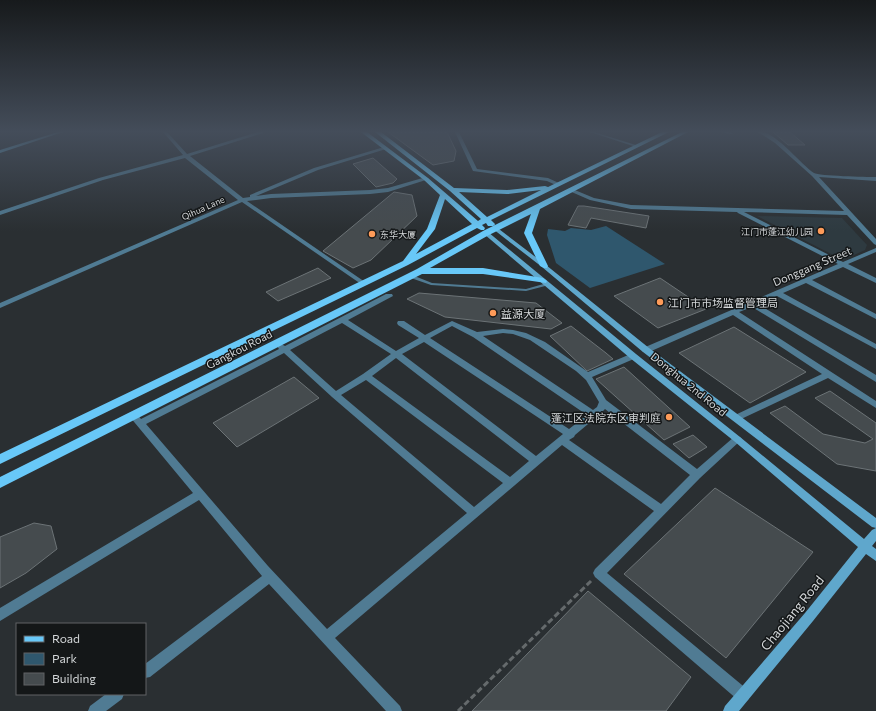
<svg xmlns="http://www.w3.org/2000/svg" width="876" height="711" font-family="Commissioner,'Noto Sans SC',sans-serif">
  <rect width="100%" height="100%" fill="#2a2f32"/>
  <path fill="#2e3a40" d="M757,216L842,218L867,245L865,250L843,260Z"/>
  <path fill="#2f576d" d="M606,226L665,264L590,288L556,263L547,235L548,229L565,231L571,228L591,230Z"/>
  <path fill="#454b4e" stroke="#6c7376" d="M388,132H447L456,151L454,161L433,165Z
    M773,132H790L805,145H788Z
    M373,158L397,179L393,183L376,187L353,164Z
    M394,192L412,195L417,216L371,260L353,268L323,251Z
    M578,206H584L649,216L646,228L591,218L586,228L568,225Z
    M318,268L331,278L278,301L266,292Z
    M660,278L706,309L658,328L614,296Z
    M419,293L536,303L562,323L551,329L445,317L407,299Z
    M571,326L606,353L613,359L587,371L550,336Z
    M734,327L806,372L750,403L679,353Z
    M624,367L690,427L664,440L596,379Z
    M294,377L319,398L237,447L213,423Z
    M830,391L876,423V471L837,464L770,413L785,406L823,434L865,443L873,439L815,398Z
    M693,435L707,447L689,458L673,444Z
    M715,488L813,552L726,658L624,574Z
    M34,523L51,526L57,549L26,573L0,588V537Z
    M588,591L691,677L666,711H472Z"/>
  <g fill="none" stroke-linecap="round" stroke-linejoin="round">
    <path stroke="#656a6c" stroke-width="3" stroke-dasharray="6 3" stroke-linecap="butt" d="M458,711L591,581"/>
    <path fill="#507b93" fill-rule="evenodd" d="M590,132H594L639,146L636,147Z
      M722,132H727L733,133L731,134Z
      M408,275H412L432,283L526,289L547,283L549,284V285L526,291L431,285L408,277Z"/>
    <path fill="#507b93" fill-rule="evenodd" d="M163,132H167L187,154L258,132H263V133L190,156L243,198L250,197V195L314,168L384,147H386V149L318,170L256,196L271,194L370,190L388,188L426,177L429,179L388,192L370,194L271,198L247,201L365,282L366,283L365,284H361L242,202L0,308V303L238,200L185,158L103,180L0,215V211L99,178L183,155Z
      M455,132H459L477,169L548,178L561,184L558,186L547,181L473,171Z
      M758,132C774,129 800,164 814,173C819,176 866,177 876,177V181L819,177L876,239V245L874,244L847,215L744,212L843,262L876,248V252L848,264L876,278V283L843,267L812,280L876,314V319L806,283L783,293L876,344V349L777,296L758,304L876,375V382L752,307L739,312L876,401V408L828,378L739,420H733L732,418L733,416L822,374L733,315L649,352H643L642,350L643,348L838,264L738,213L737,212L631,209L590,200L567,190L570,188L594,198L631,205L844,211L812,176L775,143Z
      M386,294H392L393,296L348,320L396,351L419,338L398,325L397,323L398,321H404L425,335L452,321L477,332L503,329L513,330L526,333L545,342L588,372L633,353L637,356L636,358L592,377L606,400L697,469L734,437L737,436L740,437L742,439L740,441L700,478L607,573L748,690L750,695L748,700L743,702L738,700L595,577L593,573L595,569L654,511L562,445L335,638L400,706L402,711H386L269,584L150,677L145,678V664L262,576L199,500L0,621V608L193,493L130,417L129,415L130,413H136L141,419L279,349L277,346L278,344H281L285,346ZM342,323L391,354L363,374L336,391L290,350ZM452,326L473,337L587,415L569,429L430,338ZM503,333L513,334L530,340L576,371L586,380L599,402L597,407L593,410L483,336ZM424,342L563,434L536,456L402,354ZM284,353L332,397L467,513L327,629L268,566L146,424ZM396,358L529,461L510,477L372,376ZM366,380L503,483L474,507L341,395ZM605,409L690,475L661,504L569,440L574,437L575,435L594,419L598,418L599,415Z
      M106,694H124L122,699L106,711H88L90,706Z"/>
    <path fill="#5fa7cc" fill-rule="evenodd" d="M58,132H63L0,153V150Z
      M495,226L546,265L649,348L876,518V541L872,546L876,549V561L866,554L813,621L739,711H723L725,706L805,613L858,547L734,441L630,358L484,234V232H488L636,354L740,437L864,539L872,530L876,528L872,527L643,352L542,267L493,229L492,228Z"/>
    <path fill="#68c8f8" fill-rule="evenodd" d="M361,132H367L428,178L478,221L481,219L450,191L375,132H381L454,188L507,190L545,186L548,187L662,132H669L491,220L495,224L494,226H488L486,223L482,225L485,228L484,230H481L477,228L408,265L0,464V454L403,261L427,229L440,195L424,180ZM541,190L487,217L459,192L507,194ZM445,199L472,224L416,254L435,229Z
      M682,132H688L540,209L532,233L548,266L547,268H544L540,266L524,233L531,214L489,235L430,268H483L543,278L547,281L546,283L483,274H422L0,488V477L417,269L483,231Z"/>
  </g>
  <linearGradient id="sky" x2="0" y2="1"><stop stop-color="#171a1c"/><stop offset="0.57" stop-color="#444d5a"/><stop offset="1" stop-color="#444d5a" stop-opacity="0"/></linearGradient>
  <rect width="876" height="231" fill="url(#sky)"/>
  <g fill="#fe9b59" stroke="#141718" stroke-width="1.5">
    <circle cx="821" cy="231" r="4"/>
    <circle cx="372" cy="234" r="4"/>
    <circle cx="660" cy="302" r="4"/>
    <circle cx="493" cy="313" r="4"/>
    <circle cx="669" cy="417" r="4"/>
  </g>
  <g text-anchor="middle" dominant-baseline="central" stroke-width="3" stroke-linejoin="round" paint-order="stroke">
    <g font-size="9" fill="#d3d6d8" stroke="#141718">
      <text transform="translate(203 208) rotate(-24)">Qihua Lane</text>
    </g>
    <g font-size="9" fill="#d3d6d8" stroke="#141718" text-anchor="end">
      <text x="813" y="231">江门市蓬江幼儿园</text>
      <text x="380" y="234" text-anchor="start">东华大厦</text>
    </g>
    <g font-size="11" fill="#d3d6d8" stroke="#141718">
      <text transform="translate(812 266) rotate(-23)">Donggang Street</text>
      <text transform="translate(239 349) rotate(-27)">Gangkou Road</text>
      <text transform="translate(689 384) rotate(39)">Donghua 2nd Road</text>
    </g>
    <g font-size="11" fill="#d3d6d8" stroke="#141718" text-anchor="start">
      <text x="668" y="302">江门市市场监督管理局</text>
      <text x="501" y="313">益源大厦</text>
      <text x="661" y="417" text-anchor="end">蓬江区法院东区审判庭</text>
    </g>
    <g font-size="13" fill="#d3d6d8" stroke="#141718">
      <text transform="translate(792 613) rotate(-51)">Chaojiang Road</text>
    </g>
  </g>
  <rect x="16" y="623" width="130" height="72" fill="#141718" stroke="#606365"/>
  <rect x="24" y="636" width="20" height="6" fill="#68c8f8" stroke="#606365"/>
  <text x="52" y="643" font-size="12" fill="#d3d6d8">Road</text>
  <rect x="24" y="653" width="20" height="12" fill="#2f576d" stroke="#606365"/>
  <text x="52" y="663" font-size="12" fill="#d3d6d8">Park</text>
  <rect x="24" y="673" width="20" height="12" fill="#454b4e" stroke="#606365"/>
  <text x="52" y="683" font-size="12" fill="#d3d6d8">Building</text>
</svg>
